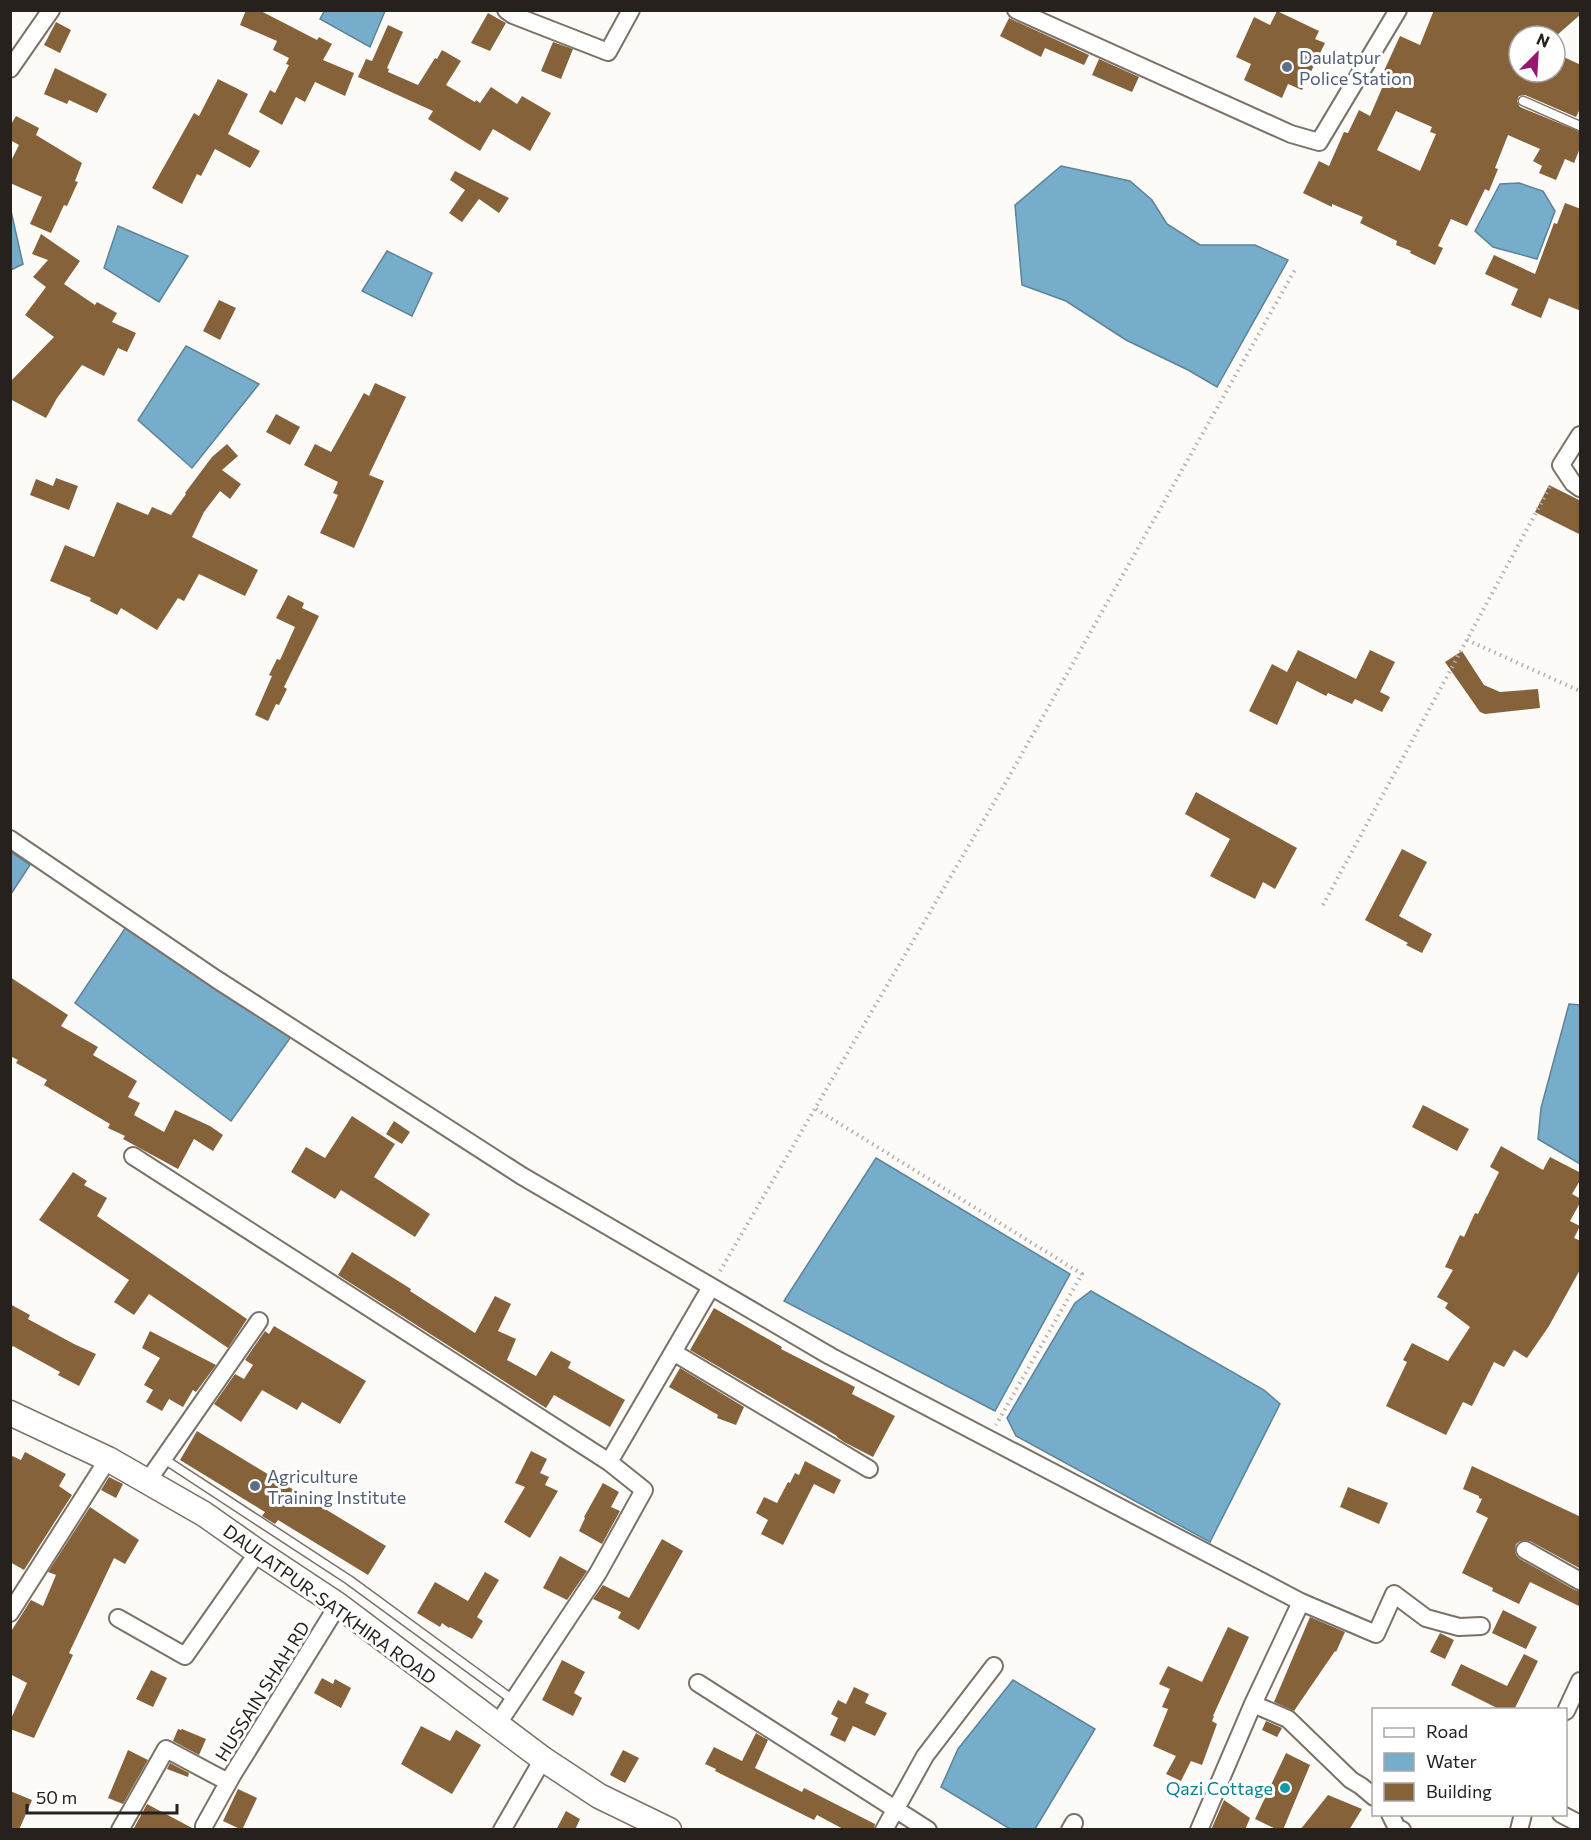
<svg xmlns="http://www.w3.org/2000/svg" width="1591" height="1840" font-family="Commissioner,sans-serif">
  <rect width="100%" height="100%" fill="#fdfbf8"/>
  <path fill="#76adcb" stroke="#5e8397" stroke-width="1.5" d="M325,10H385V11L370,47L320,19Z
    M1061,166L1130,181L1152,200L1167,224L1200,245H1255L1288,260L1217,387L1188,370L1126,340L1066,301L1022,285L1015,205Z
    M1519,183L1543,191L1555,211L1537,259L1493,247L1475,231L1500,184Z
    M11,211L23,264L11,270Z
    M118,226L188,256L159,302L104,268Z
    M387,251L432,273L412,316L362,291Z
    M186,346L259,384L192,468L138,420Z
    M11,852L30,865L11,894Z
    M126,927L293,1034L231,1121L75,1003Z
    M1569,1004L1580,1005V1164L1538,1139L1541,1108Z
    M876,1158L1070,1274L995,1411L784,1301Z
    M1091,1291L1264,1390L1280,1404L1210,1542L1016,1436L1007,1418L1075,1303Z
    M1013,1680L1095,1729L1035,1829H1010L941,1787L958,1749Z"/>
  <path fill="#86623b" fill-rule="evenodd" d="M246,10H259L317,40L319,37L332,44L323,60L354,73L345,96L315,82L305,102L296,97L282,125L259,112L270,90L275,93L289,65L286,64L289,58L273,50L277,41L240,25Z
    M1434,10H1581V14L1556,36H1519V72H1555V53L1581,65V107L1576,117L1525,95L1519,96L1517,101L1520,107L1581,132V146L1574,163L1565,159L1556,180L1539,173L1542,166L1533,161L1540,149L1508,135L1495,168L1498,169L1489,191L1485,189L1467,226L1451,219L1438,246L1443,248L1435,265L1410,253L1411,251L1396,245L1397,241L1360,223L1363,217L1332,204V207L1303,193L1319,161L1329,166L1344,132L1348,133L1359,110L1370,116L1388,74L1383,73L1400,36L1420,45ZM1396,111L1432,127L1430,132L1436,134L1420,171L1377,150Z
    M1277,11L1319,31L1315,39L1325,43L1302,90L1288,84L1282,98L1244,80L1251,64L1236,57L1254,17L1270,25Z
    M488,13L506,23L490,51L471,43Z
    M1009,18L1089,55L1084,65L1045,48L1041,57L1000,36Z
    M56,22L71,30L60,53L44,45Z
    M388,25L403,32L387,68L389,69L388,72L418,85L435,58L437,59L442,50L461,61L446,85L475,102L476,100L480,103L491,87L517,104L522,96L551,113L530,151L493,129L480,151L428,119L433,111L358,77L366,59L372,61Z
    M553,42L573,49L561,79L541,71Z
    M1099,59L1139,77L1132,92L1092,75Z
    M55,68L107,94L97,113L69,100L67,104L44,94Z
    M218,79L248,94L228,134L260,151L250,168L215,149L201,176L197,174L182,204L152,188L194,113L199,116Z
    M16,116L39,128L36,135L82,163L75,181L78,182L67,206L64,205L51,233L30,224L42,197L10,183V163L19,145L10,140V126Z
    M455,171L509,198L499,213L479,199L462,222L449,213L465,190L450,180Z
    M1565,203L1581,209V311L1549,298L1541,318L1511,305L1518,289L1485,274L1494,255L1535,274L1554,223L1557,224Z
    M41,234L80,261L64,284L95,305L97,302L117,313L112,322L136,333L127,352L118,348L104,376L82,365L57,398L46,418L10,399V382L54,337L25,315L46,287L33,277L48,260L32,254Z
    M219,300L236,308L220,340L203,331Z
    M375,383L406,397L369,475L384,481L354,548L320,533L338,495L333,493L338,482L304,465L315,444L331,452L364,393L369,396Z
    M276,414L300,427L290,445L266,432Z
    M227,444L238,456L222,470L241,484L230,499L220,491L204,512L192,537L258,570L245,596L199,574L184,601L178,598L157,630L121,608L117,615L90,601L91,598L50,581L65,545L94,557L117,502L148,515L152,507L171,515L186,494L185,493L212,457Z
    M56,478L78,486L69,510L30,495L36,479L53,486Z
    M1549,485L1581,501V535L1535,512Z
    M288,595L304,603L302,608L319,616L284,687L287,689L279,705L276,704L268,721L255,715L272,676L269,675L277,659L280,660L295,627L276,618Z
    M1298,650L1356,679L1370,650L1395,662L1380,692L1390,697L1382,712L1355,699L1352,704L1328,693L1326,696L1297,681L1277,725L1249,711L1272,664L1287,672Z
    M1462,651L1484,685L1500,692L1538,689L1540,708L1485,714L1480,712L1445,662Z
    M1196,792L1297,848L1275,889L1263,882L1255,899L1210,876L1230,839L1185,814Z
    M1402,849L1427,862L1399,916L1432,934L1422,953L1406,945L1408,943L1365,920Z
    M10,977L68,1015L61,1026L98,1047L93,1055L137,1081L128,1097L140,1103L134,1115L164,1132L175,1110L210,1126L223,1135L213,1151L194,1139L178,1169L123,1139L125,1136L108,1128L110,1124L44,1085L47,1080L16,1063L18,1060L10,1056Z
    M1423,1105L1469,1129L1457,1151L1412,1127Z
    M352,1116L395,1144L374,1177L430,1214L415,1237L341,1190L335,1199L291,1172L306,1147L325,1158Z
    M394,1121L410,1132L402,1144L386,1134Z
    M1501,1146L1543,1170L1550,1157L1581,1173V1179L1572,1194L1581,1199V1201L1570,1221L1580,1226L1574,1238L1581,1241V1268L1549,1326L1527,1358L1514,1350L1504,1367L1494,1362L1472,1406L1463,1402L1446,1435L1386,1406L1407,1362L1403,1360L1412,1343L1448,1361L1470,1327L1445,1308L1448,1303L1437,1297L1453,1270L1445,1267L1460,1235L1464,1237L1475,1213L1478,1214L1499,1172L1490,1167Z
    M73,1172L87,1181L84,1185L107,1198L97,1216L247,1319L228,1348L149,1294L134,1315L114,1302L129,1280L39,1220Z
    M352,1252L411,1289L410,1291L475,1333L495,1296L511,1304L498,1331L516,1339L507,1360L536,1376L551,1351L571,1362L568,1368L625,1400L610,1427L554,1395L546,1408L338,1275Z
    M10,1304L30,1315L28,1319L74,1344L96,1354L79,1386L58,1375L60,1372L13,1346L10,1349Z
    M714,1308L782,1347L781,1349L855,1387L852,1394L895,1416L873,1457L844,1442L837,1437V1436L690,1350Z
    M274,1326L366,1381L340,1424L302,1402L297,1410L262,1390L241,1422L214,1404L235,1374L244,1379L253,1365L245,1360L265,1331L269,1334Z
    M150,1331L216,1365L196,1392L193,1390L183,1407L169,1399L162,1411L146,1402L153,1390L144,1385L160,1358L142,1348Z
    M680,1368L744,1407L736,1425L717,1418L718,1415L669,1387Z
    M197,1431L386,1546L368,1575L278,1520L275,1524L262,1516L265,1512L180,1460Z
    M531,1451L547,1459L540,1473L549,1477L545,1485L558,1491L530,1538L504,1522L525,1487L515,1483Z
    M25,1452L66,1474L59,1486L72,1495L24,1570L10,1562V1455L21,1460Z
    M805,1461L841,1480L834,1494L814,1484L783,1545L761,1534L768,1520L756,1513L764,1497L777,1503L788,1482L790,1483L795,1473L799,1475Z
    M1472,1466L1581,1517V1569L1530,1541H1520L1516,1544L1515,1550L1516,1555L1520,1559L1575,1590L1581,1591V1607L1530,1582L1519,1604L1492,1591L1493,1588L1462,1573L1488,1518L1476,1512L1482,1499L1479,1498V1496L1463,1489Z
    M109,1477L123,1484L116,1498L101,1490Z
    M603,1483L619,1492L611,1507L620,1511L602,1544L579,1531L585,1518L584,1517Z
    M1348,1487L1388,1503L1379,1524L1340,1507Z
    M90,1507L139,1540L125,1564L114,1558L69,1653L73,1655L34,1738L10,1729V1721L27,1683L10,1674V1633L31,1600L43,1606L56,1575L48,1572Z
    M662,1539L683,1551L639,1630L618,1618L621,1612L593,1599L603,1585L629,1598Z
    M560,1556L587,1571L567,1600L543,1588Z
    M485,1572L499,1580L477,1617L483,1621L472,1639L450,1627L449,1628L442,1623L440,1627L417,1613L435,1582L468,1601Z
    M1503,1610L1537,1627L1526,1649L1492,1633Z
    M1310,1617L1345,1632L1336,1652L1335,1651L1294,1711L1274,1702Z
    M1228,1627L1249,1637L1213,1716H1214L1212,1721L1217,1724L1202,1765L1191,1761L1181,1781L1166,1774L1176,1756L1153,1746L1168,1709L1162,1707L1170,1689L1159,1684L1168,1666L1202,1682Z
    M1440,1633L1454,1640L1445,1659L1430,1652Z
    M1524,1654L1538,1661L1514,1710H1501L1451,1685L1461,1664L1507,1686Z
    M562,1660L585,1672L574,1693L582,1698L573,1716L542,1700Z
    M151,1670L167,1678L153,1707L136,1699Z
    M322,1678L333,1684L335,1679L351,1688L341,1708L314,1693Z
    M854,1687L869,1694L865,1703L887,1713L875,1736L853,1726L845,1742L830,1735L838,1718L831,1714L838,1700L846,1704Z
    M1266,1721L1282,1728L1277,1737L1262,1730Z
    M421,1726L450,1741L456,1730L481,1745L452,1794L401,1764Z
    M178,1729L181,1730L182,1729L206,1739L199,1755L173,1741Z
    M756,1733L768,1740L755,1768L802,1792L804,1788L875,1824L874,1830H845L817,1815L814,1820L715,1771L716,1769L705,1764L714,1747L742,1761Z
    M128,1750L148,1760L123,1804L108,1798Z
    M623,1750L639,1758L625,1783L610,1775Z
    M1286,1753L1310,1765L1283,1830H1278L1255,1819Z
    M170,1763L189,1773L188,1777L167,1769Z
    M238,1789L257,1798L242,1830L223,1821Z
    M10,1791L32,1800L19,1830H10Z
    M1328,1795L1362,1809L1349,1830H1300Z
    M1224,1800L1250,1818L1245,1830H1211Z
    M147,1804L194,1829V1830H133Z
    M566,1811L580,1819L575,1830H556Z"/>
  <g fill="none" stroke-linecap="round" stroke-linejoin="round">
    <g stroke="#7b7166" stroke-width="11">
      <path id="service" d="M1523,101L1580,126
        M164,1459L349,1580L513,1700"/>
    </g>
    <g stroke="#7b7166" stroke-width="20">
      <path id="minor" d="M506,10L513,15L608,52L631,10
        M1016,10L1291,134L1319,142L1398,10
        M10,69L51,10
        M1580,435L1561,465L1573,483L1580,488
        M10,839L216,979L522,1176L830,1356L1301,1602L1253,1704L1199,1830
        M133,1156L609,1462L711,1287
        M673,1352L869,1469
        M147,1482L259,1321
        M1525,1550L1580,1581
        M1301,1602L1376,1634L1394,1594L1426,1618L1459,1627L1481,1626
        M10,1613L108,1459
        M118,1618L185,1656L258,1552
        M698,1683L928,1830
        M1253,1704L1288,1719L1351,1780L1361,1786L1374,1797
        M1566,1711L1580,1681
        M497,1725L598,1573L644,1490L609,1462
        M1390,1814L1397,1828L1402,1830
        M1561,1814L1580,1824
        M120,1830L166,1749L228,1782
        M204,1830V1826L233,1774L338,1605
        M502,1830L543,1759
        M884,1830L925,1756L994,1666
        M1070,1830L1074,1823
        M1519,1830L1523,1814"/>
    </g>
    <g stroke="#7b7166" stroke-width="27">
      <path id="secondary" d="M10,1413L108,1459L204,1514L258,1552L338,1605L543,1759L599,1796L669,1830"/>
    </g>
    <path stroke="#b1aeab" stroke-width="4" stroke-dasharray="1.5 4.5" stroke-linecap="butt" d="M1467,640L1580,691
      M1323,905L1552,483
      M816,1109L1082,1274L996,1425
      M720,1271L1006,782L1296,268"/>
    <use href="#service" stroke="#fff" stroke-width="8"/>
    <use href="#minor" stroke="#fff" stroke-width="16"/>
    <use href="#secondary" stroke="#fff" stroke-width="24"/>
  </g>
  <g fill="#5c6f8a" stroke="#fff" stroke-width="2">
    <circle cx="1287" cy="67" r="6"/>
    <circle cx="255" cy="1486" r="6"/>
  </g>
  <circle fill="#0f9aa8" stroke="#fff" stroke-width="2" cx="1285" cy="1788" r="6"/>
  <g text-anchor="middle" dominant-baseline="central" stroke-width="6" stroke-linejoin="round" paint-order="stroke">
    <g font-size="18" fill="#4e5e75" stroke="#fff" text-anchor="start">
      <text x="1299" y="57">Daulatpur<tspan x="1299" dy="21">Police Station</tspan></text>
      <text x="267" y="1476">Agriculture<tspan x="267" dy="21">Training Institute</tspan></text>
    </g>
    <g font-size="18" fill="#26211d" stroke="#fff">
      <text transform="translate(330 1604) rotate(36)">DAULATPUR-SATKHIRA ROAD</text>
      <text transform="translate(262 1691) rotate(-58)">HUSSAIN SHAH RD</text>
    </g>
    <g font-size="18" fill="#0d838f" stroke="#fff" text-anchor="end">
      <text x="1273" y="1788">Qazi Cottage</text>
    </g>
  </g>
  <rect width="1591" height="1840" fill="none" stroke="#26211d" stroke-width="24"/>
  <rect x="1372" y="1708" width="195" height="108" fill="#ffffff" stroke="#a8a6a5" stroke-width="1.5"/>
  <rect x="1384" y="1728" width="30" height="9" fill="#ffffff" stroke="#a8a6a5" stroke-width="1.5"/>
  <text x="1426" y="1738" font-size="18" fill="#26211d">Road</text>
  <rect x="1384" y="1753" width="30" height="18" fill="#76adcb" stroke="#a8a6a5" stroke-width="1.5"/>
  <text x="1426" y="1768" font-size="18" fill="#26211d">Water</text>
  <rect x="1384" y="1783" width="30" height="18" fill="#86623b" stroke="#a8a6a5" stroke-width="1.5"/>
  <text x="1426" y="1798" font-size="18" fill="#26211d">Building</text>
  <g transform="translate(1537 54) rotate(24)"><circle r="28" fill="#ffffff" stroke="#a8a6a5" stroke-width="1.5"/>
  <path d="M0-4.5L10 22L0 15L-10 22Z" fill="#98186f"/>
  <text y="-9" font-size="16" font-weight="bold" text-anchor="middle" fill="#26211d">N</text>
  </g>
  <path d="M27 1804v9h150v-9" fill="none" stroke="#26211d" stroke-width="3"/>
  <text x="36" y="1804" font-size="18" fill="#26211d" stroke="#ffffff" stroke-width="4.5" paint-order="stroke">50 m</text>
</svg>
